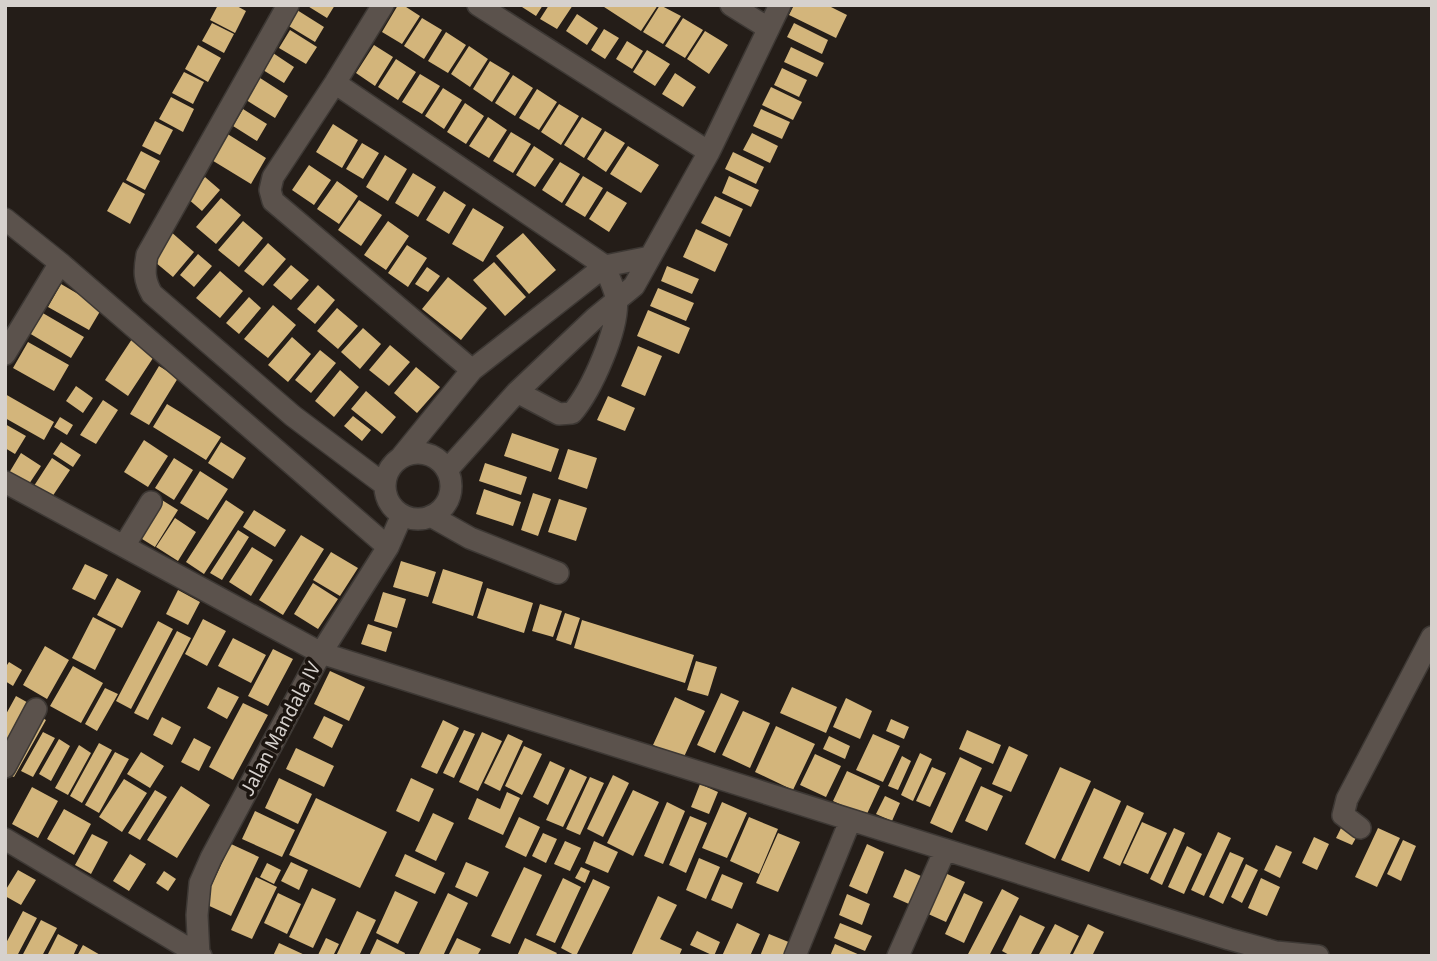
<svg xmlns="http://www.w3.org/2000/svg" width="1437" height="961" font-family="'Source Sans 3',sans-serif">
  <rect width="100%" height="100%" fill="#241d18"/>
  <path fill="#d3b57b" d="M218,5H235L246,11L235,33L210,20Z
    M306,5H335L327,18Z
    M398,5H403L420,16L402,44L382,32Z
    M523,5H543L536,16L522,7Z
    M549,5H573L557,29L540,19Z
    M601,5H658L641,31Z
    M660,5L681,16L663,44L643,32Z
    M794,5H827L847,15L836,38L789,15Z
    M297,10L324,27L315,42L287,25Z
    M577,14L598,28L587,45L566,31Z
    M422,18L442,30L424,59L404,46Z
    M683,18L703,30L685,58L665,46Z
    M212,23L234,34L224,53L202,41Z
    M794,23L828,40L822,54L787,37Z
    M604,29L619,38L605,59L591,50Z
    M290,30L317,47L306,64L279,48Z
    M705,31L728,45L709,74L687,59Z
    M446,32L466,45L448,73L428,61Z
    M627,41L643,51L632,69L616,59Z
    M198,45L221,58L208,82L185,69Z
    M374,45L393,57L375,86L356,73Z
    M469,46L488,59L470,87L451,74Z
    M791,47L824,63L817,77L784,62Z
    M647,50L670,64L655,86L633,72Z
    M273,53L294,67L284,83L263,70Z
    M396,59L416,72L398,100L378,87Z
    M490,61L510,73L492,102L473,89Z
    M782,68L807,80L799,97L774,85Z
    M184,72L204,82L193,104L172,93Z
    M675,73L696,87L683,107L662,94Z
    M420,74L440,86L422,114L402,102Z
    M513,75L533,88L515,116L495,103Z
    M257,76L288,96L275,118L243,98Z
    M771,87L802,102L793,120L762,105Z
    M443,88L462,100L444,129L425,116Z
    M537,89L557,102L539,130L519,118Z
    M171,97L194,109L183,132L159,119Z
    M465,103L484,116L466,144L447,132Z
    M559,104L579,116L561,145L541,132Z
    M243,109L267,124L257,141L233,126Z
    M761,109L790,122L782,139L753,126Z
    M488,117L507,130L489,158L469,146Z
    M582,117L602,129L584,158L564,145Z
    M155,121L173,130L160,155L142,146Z
    M333,124L358,140L342,168L316,152Z
    M605,131L625,143L606,172L587,159Z
    M511,132L531,144L513,173L493,161Z
    M226,133L266,158L251,184L210,159Z
    M752,133L778,146L770,163L743,150Z
    M362,143L379,153L363,179L346,169Z
    M534,146L554,159L535,187L516,175Z
    M628,146L659,165L641,193L610,174Z
    M141,151L160,161L145,190L126,180Z
    M733,152L764,167L756,184L725,169Z
    M385,155L407,169L388,201L366,187Z
    M560,162L580,174L562,203L542,190Z
    M309,165L331,180L314,205L292,190Z
    M413,173L436,187L418,217L395,203Z
    M583,176L603,188L585,217L565,205Z
    M729,176L759,190L751,207L722,193Z
    M205,177L220,190L202,211L187,198Z
    M337,181L358,196L339,224L317,209Z
    M123,182L145,194L130,224L107,211Z
    M444,191L466,205L449,234L426,220Z
    M607,191L627,203L609,232L589,219Z
    M715,196L743,209L730,237L701,223Z
    M221,198L241,215L216,244L196,227Z
    M359,200L382,215L361,246L338,230Z
    M473,208L504,227L483,262L452,244Z
    M243,221L263,238L239,267L218,250Z
    M388,221L409,236L386,270L364,255Z
    M696,229L728,244L715,272L683,257Z
    M170,231L194,252L173,277L149,257Z
    M523,233L556,270L529,294L496,256Z
    M268,243L286,259L263,286L244,271Z
    M407,245L427,258L408,287L388,273Z
    M198,254L212,266L194,287L180,275Z
    M494,262L526,297L505,316L473,280Z
    M291,265L309,280L291,300L273,285Z
    M667,266L699,279L692,294L661,281Z
    M427,267L440,276L428,292L415,284Z
    M220,271L243,291L220,318L196,298Z
    M448,277L487,308L461,340L422,309Z
    M61,284L102,308L89,330L48,307Z
    M318,285L335,300L315,324L297,309Z
    M658,288L694,303L686,321L650,306Z
    M249,297L261,308L239,334L226,323Z
    M273,305L296,325L268,358L244,339Z
    M337,308L358,326L338,349L317,331Z
    M648,310L690,328L679,354L637,336Z
    M41,312L84,337L71,358L29,333Z
    M363,328L381,344L360,369L341,352Z
    M292,337L311,354L288,382L268,365Z
    M132,339L155,355L128,396L105,380Z
    M28,342L69,365L54,391L13,368Z
    M390,345L410,362L389,386L369,370Z
    M638,346L662,356L645,396L621,386Z
    M320,350L336,363L311,393L295,380Z
    M159,366L178,378L149,425L130,414Z
    M416,367L440,387L417,413L394,393Z
    M340,370L359,387L334,417L315,401Z
    M76,386L93,398L83,413L66,401Z
    M366,391L396,417L382,434L351,409Z
    M5,394L54,422L44,440L5,418Z
    M608,396L635,408L625,431L597,420Z
    M103,400L118,410L96,444L80,435Z
    M167,404L221,437L206,460L153,427Z
    M353,416L371,430L362,441L344,426Z
    M60,417L73,425L67,435L54,427Z
    M5,424L26,436L15,454L5,448Z
    M512,433L559,449L551,472L504,456Z
    M144,440L168,456L148,487L124,472Z
    M61,442L81,455L73,467L53,454Z
    M221,442L246,458L233,479L208,463Z
    M568,449L597,458L587,489L558,479Z
    M21,453L41,466L25,490L6,478Z
    M52,458L70,470L50,500L32,489Z
    M174,458L193,470L174,500L155,488Z
    M485,463L527,477L521,495L479,481Z
    M200,471L228,489L208,520L180,503Z
    M484,489L521,502L513,526L476,514Z
    M533,493L551,499L538,536L521,530Z
    M157,497L178,510L155,547L134,534Z
    M559,499L587,508L576,541L548,532Z
    M226,500L244,512L204,574L186,562Z
    M254,510L286,530L275,547L243,527Z
    M175,518L196,532L178,561L156,547Z
    M238,530L249,537L222,580L210,573Z
    M301,535L324,549L283,615L259,600Z
    M252,547L273,560L251,596L229,582Z
    M331,552L358,568L340,596L313,580Z
    M401,561L436,572L428,597L393,587Z
    M85,564L108,575L95,600L72,589Z
    M443,569L483,582L473,616L432,603Z
    M117,578L141,591L122,628L97,615Z
    M313,583L338,599L318,629L294,614Z
    M487,588L533,603L524,633L477,618Z
    M178,590L200,602L188,625L166,614Z
    M383,592L406,599L397,628L374,621Z
    M540,604L562,611L553,637L532,631Z
    M565,613L580,618L571,645L556,640Z
    M93,617L116,629L95,670L72,658Z
    M203,619L226,631L207,666L185,654Z
    M582,620L694,655L685,683L574,648Z
    M158,621L173,629L131,709L116,701Z
    M368,624L392,632L386,652L361,644Z
    M177,631L191,638L148,720L134,713Z
    M233,638L266,655L251,683L218,666Z
    M45,646L69,660L47,699L23,685Z
    M273,649L293,659L268,706L248,696Z
    M696,661L717,667L708,696L687,690Z
    M9,662L22,670L13,686L5,681V668Z
    M73,666L103,683L81,723L50,706Z
    M330,671L365,687L349,721L314,704Z
    M218,687L239,697L227,719L207,708Z
    M792,687L837,707L826,733L780,713Z
    M105,688L118,694L97,731L85,724Z
    M721,693L739,701L715,753L697,745Z
    M16,696L32,705L5,753V716Z
    M675,697L705,711L683,759L653,745Z
    M846,698L872,711L860,739L833,727Z
    M243,703L268,715L233,780L209,767Z
    M743,711L770,723L750,768L722,755Z
    M35,714L46,720L14,777L5,773Z
    M324,716L343,725L332,748L313,738Z
    M162,717L181,727L172,745L153,735Z
    M891,719L909,727L904,739L886,731Z
    M443,720L459,728L437,774L421,767Z
    M776,726L815,744L793,790L755,772Z
    M464,730L475,734L454,778L443,773Z
    M967,730L1001,745L993,764L959,749Z
    M43,732L55,738L33,777L21,771Z
    M482,732L502,741L478,791L459,782Z
    M508,734L523,741L500,791L484,783Z
    M873,734L900,746L883,782L856,770Z
    M829,736L850,746L845,759L823,749Z
    M194,738L211,747L199,771L181,762Z
    M59,739L70,746L51,781L39,774Z
    M99,743L112,750L82,803L70,796Z
    M79,745L91,753L68,795L55,788Z
    M524,746L542,754L522,795L505,786Z
    M1009,746L1028,755L1011,792L992,784Z
    M296,748L334,766L324,787L286,769Z
    M115,752L129,759L99,813L85,805Z
    M141,752L164,766L150,788L127,774Z
    M920,753L932,759L913,801L901,795Z
    M815,754L841,766L826,797L800,785Z
    M902,756L911,761L898,790L888,786Z
    M960,757L982,768L952,833L930,823Z
    M550,761L565,768L548,805L533,797Z
    M932,767L946,773L930,807L916,801Z
    M1060,767L1091,781L1055,859L1025,844Z
    M570,769L587,777L563,827L546,820Z
    M847,771L880,786L866,816L833,801Z
    M613,775L629,783L603,837L587,829Z
    M590,777L604,783L580,835L566,829Z
    M279,778L312,794L298,824L265,808Z
    M411,778L434,789L419,822L396,811Z
    M124,779L147,793L122,832L99,817Z
    M700,784L718,792L709,814L691,807Z
    M181,786L210,805L177,858L147,840Z
    M981,786L1003,796L987,831L965,821Z
    M32,787L58,801L38,838L12,824Z
    M1094,788L1121,801L1089,872L1061,860Z
    M155,790L167,797L140,840L128,833Z
    M633,790L659,802L633,856L607,843Z
    M507,792L520,798L503,835L468,819L477,798L500,809Z
    M885,796L900,803L892,821L876,814Z
    M316,798L387,832L360,888L289,855Z
    M667,802L685,811L663,864L644,856Z
    M722,802L747,813L727,858L702,848Z
    M1127,805L1144,813L1120,866L1103,858Z
    M64,809L91,824L74,855L47,839Z
    M255,811L295,830L282,857L242,839Z
    M433,813L454,823L436,861L415,851Z
    M690,816L707,823L686,873L669,865Z
    M519,817L540,827L526,857L505,847Z
    M749,817L778,829L759,874L730,861Z
    M1142,822L1167,833L1148,874L1123,863Z
    M1174,828L1185,833L1162,885L1150,879Z
    M1341,828L1357,836L1352,845L1336,838Z
    M1378,828L1400,838L1377,887L1355,877Z
    M1218,832L1231,838L1204,896L1191,890Z
    M543,833L557,839L546,863L532,856Z
    M778,833L800,842L778,892L756,883Z
    M92,834L108,842L91,874L75,865Z
    M1314,837L1329,844L1317,870L1302,863Z
    M1403,840L1416,846L1401,881L1387,874Z
    M565,841L581,848L570,871L554,864Z
    M594,841L618,852L608,873L585,863Z
    M231,844L259,857L231,916L203,903Z
    M867,844L884,852L867,894L849,886Z
    M1276,845L1292,852L1280,878L1264,870Z
    M1187,846L1202,854L1184,894L1168,887Z
    M1230,852L1244,858L1223,904L1209,897Z
    M130,854L146,864L129,891L113,881Z
    M405,854L445,873L435,894L395,876Z
    M699,858L720,867L706,899L686,890Z
    M291,862L308,870L299,890L281,881Z
    M466,862L489,872L477,897L455,887Z
    M267,863L281,870L274,884L260,877Z
    M1246,864L1258,870L1242,903L1231,897Z
    M524,867L542,875L510,944L491,936Z
    M581,867L590,871L585,883L575,878Z
    M905,869L921,876L909,904L893,897Z
    M18,870L36,880L21,905L5,896V891Z
    M164,871L176,879L168,891L156,883Z
    M945,873L965,882L946,922L926,913Z
    M722,874L743,883L732,909L711,900Z
    M256,877L277,887L252,939L231,930Z
    M563,878L581,887L555,943L536,935Z
    M1261,878L1280,887L1267,916L1248,908Z
    M593,879L610,887L576,956L561,948Z
    M312,888L336,899L313,948L289,937Z
    M1002,889L1019,898L989,956H967Z
    M395,891L418,902L398,944L376,933Z
    M278,893L301,904L287,934L264,923Z
    M448,893L468,903L443,956H418Z
    M964,893L983,902L964,943L945,934Z
    M847,894L870,904L862,925L839,915Z
    M658,896L677,905L660,939L682,949L679,956H631Z
    M23,911L37,918L17,956H6L5,945Z
    M357,911L376,920L359,956H336Z
    M1020,915L1045,927L1030,956H1011L1002,951Z
    M41,920L57,928L42,956H22Z
    M737,923L760,934L750,956H722Z
    M840,923L872,936L865,951L834,938Z
    M1055,924L1079,936L1069,956H1038Z
    M1088,924L1104,932L1092,956H1072Z
    M697,931L720,942L714,956L690,945Z
    M58,934L78,945L73,956H47Z
    M769,934L791,943L786,956H760Z
    M326,938L339,944L333,956L318,955Z
    M457,938L481,949L477,956H448Z
    M525,938L557,953L555,956H517Z
    M377,939L405,953L404,956H369Z
    M279,943L307,956H273Z
    M835,944L862,956H830Z
    M83,945L102,956H77Z"/>
  <g fill="none" stroke-linecap="round" stroke-linejoin="round">
    <g stroke="#3d3834" stroke-width="24">
      <path id="minor" d="M288,5L147,255C144,271 144,280 152,294L293,416L385,485
        M383,5L335,83L273,177L270,190L273,201L472,370
        M478,5L709,152
        M731,5L768,28
        M335,83L605,266C608,276 614,287 616,297C621,326 591,391 572,413L559,414L517,392
        M5,219L60,263L388,547
        M5,354L60,263
        M385 486a33 33 0 1 1 66 0a33 33 0 1 1-66 0Z
        M402,456L472,370L605,266L650,257
        M447,470L517,392L595,318L634,286L709,152L780,5
        M5,482L321,653L1229,939L1276,952L1318,956
        M431,516L470,538L558,573
        M124,546L151,502
        M5,767L36,709
        M1360,828L1343,815L1347,799L1432,637
        M5,839L201,956
        M199,956L197,915L200,883L211,858L321,653L388,547L402,515
        M795,956L850,821
        M898,956L945,850"/>
    </g>
    <use href="#minor" stroke="#5b524c" stroke-width="21"/>
  </g>
  <g text-anchor="middle" dominant-baseline="central" stroke-width="7" stroke-linejoin="round" paint-order="stroke">
    <g font-size="21" fill="#d6d1cd" stroke="#1b140f">
      <text transform="translate(280 729) rotate(-62)">Jalan Mandala IV</text>
    </g>
  </g>
  <rect width="1437" height="961" fill="none" stroke="#d6d1cd" stroke-width="14"/>
</svg>
